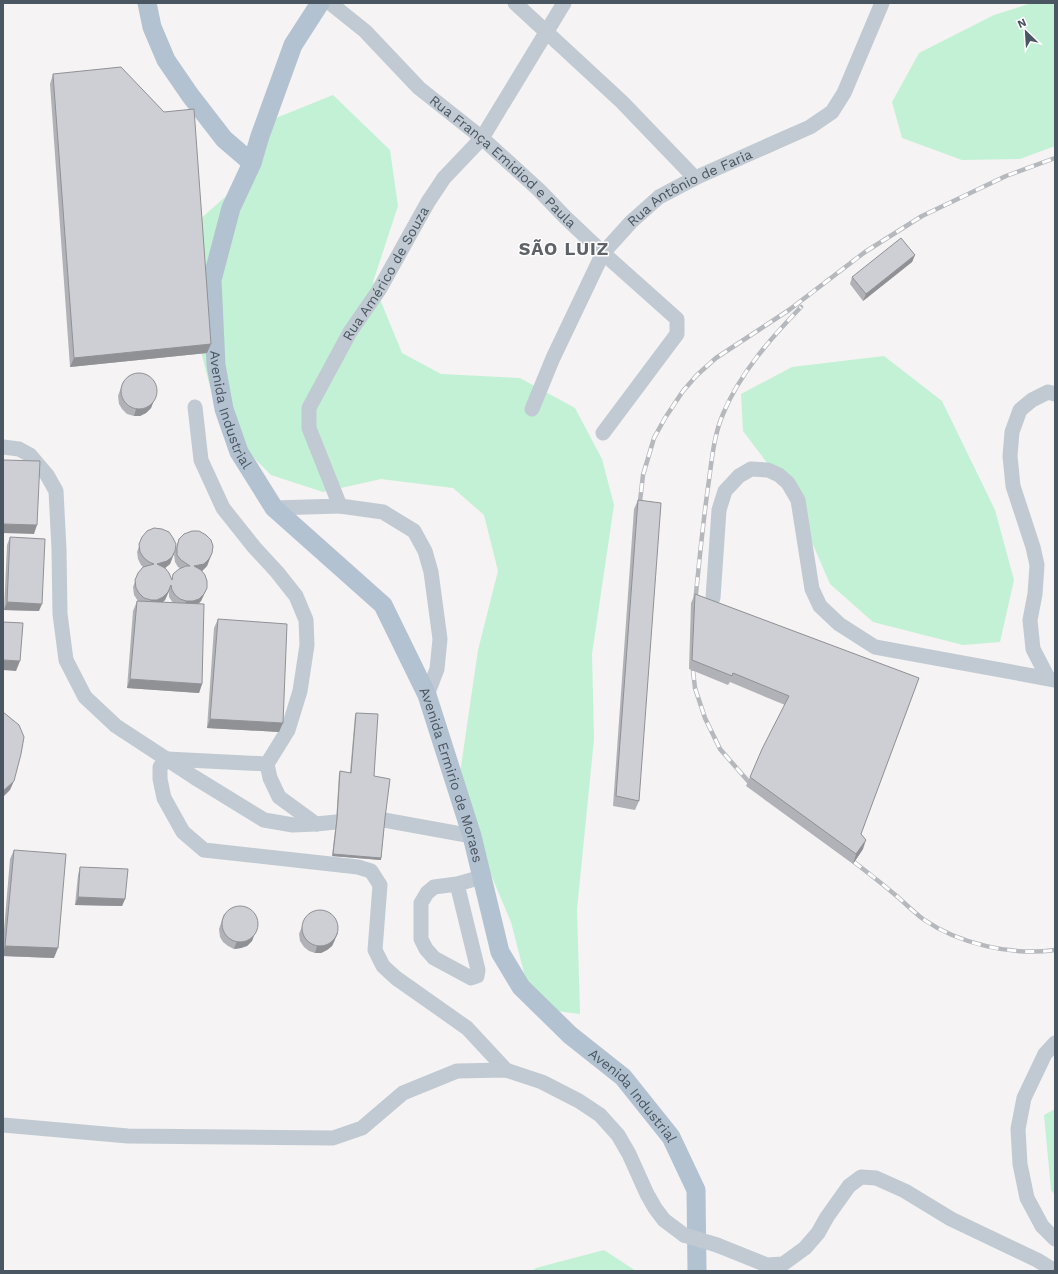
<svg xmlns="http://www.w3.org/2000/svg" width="1058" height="1274" font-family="'Work Sans',sans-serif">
  <rect width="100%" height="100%" fill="#f5f3f3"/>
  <path fill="#c3f1d5" d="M1032,3H1055V146L1020,159L962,160L902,138L892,102L919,53L994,15Z
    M333,95L390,150L398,206L373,282L402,353L441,374L520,378L575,408L602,459L614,505L592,654L594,739L577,909L580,1014L533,1008L511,922L457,794L478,650L498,571L484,515L453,488L381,479L323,492L271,475L239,443L210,387L185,287L198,221L242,182L276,118Z
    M884,356L942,401L995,510L1014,580L1000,642L963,645L873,622L830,584L792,496L743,431L741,394L792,367Z
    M1055,1109V1195L1051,1190L1044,1115Z
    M604,1250L636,1271H532L536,1268Z"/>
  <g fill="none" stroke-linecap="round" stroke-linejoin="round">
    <g stroke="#c1cad2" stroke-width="15">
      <path id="s1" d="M330,3L365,31L419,88L482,138L539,190L565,217L603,253L677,319V334L603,433"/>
      <path d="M515,3L622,102L695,178"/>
      <path d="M195,407L201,460L223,508L254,547L277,572L296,596L306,620L307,645L300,691L288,730L267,764L270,778L279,797L316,824"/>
      <path id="s2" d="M532,409L553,358L603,253L631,222L659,197L695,178L810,127L832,112L844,93L882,3"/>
      <path d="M3,447L19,449L30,455L47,475L56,491L59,549L60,614L66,660L85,697L116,726L194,777L264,820L293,825L316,824L336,822"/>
      <path d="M340,506L383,512L414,531L425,551L431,572L440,639L437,669L427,695"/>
      <path id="s3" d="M274,508L340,506L309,428V408L350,332L379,290L428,202L444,178L482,138L564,3"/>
      <path d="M713,598L719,510L725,491L739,476L751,469L768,470L779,475L788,483L798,500L812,589L820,606L839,624L875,647L1055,680"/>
      <path d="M1048,678L1033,649L1030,620L1035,594L1037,565L1033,547L1013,486L1010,456L1012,432L1020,410L1032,400L1048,392L1055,394"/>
      <path d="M267,764L167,759L160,767V779L164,798L183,832L204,850L358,867L371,871L380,885L375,950L383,966L396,978L467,1028L506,1070"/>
      <path d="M384,820L472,836"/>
      <path d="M457,884L478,970L477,976L471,978L434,958L426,949L421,939V903L427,893L434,887L457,884L482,877"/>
      <path d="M1055,1043L1045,1054L1024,1098L1018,1129L1020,1164L1027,1198L1042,1226L1055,1239"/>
      <path d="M3,1125L128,1136L333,1138L362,1128L403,1093L457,1071L506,1070L542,1082L579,1101L600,1115L618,1135L629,1154L647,1194L655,1208L664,1220L684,1235"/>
      <path d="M717,1245L767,1265L783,1264L805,1248L818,1233L827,1217L849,1186L861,1177L876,1178L905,1191L951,1219L1037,1260L1055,1271"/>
    </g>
    <g stroke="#b3c2d1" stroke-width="19">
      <path d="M147,3L152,27L166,60L190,95L224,139L252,163"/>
      <path id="s4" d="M320,3L293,45L260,136L252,163L231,208L212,280L216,365L224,409L239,452L274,508L383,605L427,695L472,836L500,952L521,987L570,1035L623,1077L671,1137L696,1190L697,1271"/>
    </g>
    <g stroke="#b5b8bd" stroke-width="4.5">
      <path id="rail" d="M639,510L643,475L654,438L665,418L683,391L697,375L716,358L789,310L865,252L922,216L1006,176L1055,158
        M695,604C699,563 703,521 709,480C712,458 714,435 723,414C740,373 771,338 801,307
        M693,671L695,688L705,718L720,749L748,781
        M854,862C867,872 880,882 893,893C903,901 912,911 923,919C959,944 1012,956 1055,950"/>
    </g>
    <use href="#rail" stroke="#fff" stroke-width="3" stroke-dasharray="9" stroke-linecap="butt"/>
    <path stroke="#c1cad2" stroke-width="15" d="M684,1235L717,1245"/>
  </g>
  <path fill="#b0b2b7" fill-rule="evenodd" d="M53,74L207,353L70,367L50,84Z
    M915,255L912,262L863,301L850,284L852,277Z
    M123,382L156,395L151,408L146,413L140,416H134L127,414L122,409L119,404L118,396Z
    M638,500L639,801L635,810L613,806L634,509Z
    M10,537L39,611L4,610L7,545Z
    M142,537L175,551L179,539L212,553L207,566L202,571L204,595L201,601L198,604L202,684L199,693L127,688L133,611L137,601H138L134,595L133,587L138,573L143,567L141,565L138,559L137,552ZM175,551L174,554L175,562L178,567L180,568L171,580L165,568L170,564ZM169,592V597L173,603L162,602L165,600Z
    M695,594L919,678L861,834L863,849L853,864L746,786L750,777L785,705L730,682L728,685L689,669L691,603Z
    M218,619L279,732L207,728L214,628Z
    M356,713L374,776L385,818L381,860L332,856L336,822L339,773L340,771L350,773L355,715Z
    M14,850L54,958L3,956V942L10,859Z
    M80,867L125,899L122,906L75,905L78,875Z
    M224,914L254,935L252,941L247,946L241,948L234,949L228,946L223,942L220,937L219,929Z
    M305,919L335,940L332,946L327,950L321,953H315L309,951L304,947L300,941L299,934Z"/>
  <path fill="#909195" d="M915,255L912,262L863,301L866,294Z
    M211,344L207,353L70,367L74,358Z
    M156,395L151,408L146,413L140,416H134L136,409Z
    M3,524L37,525L34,534L3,533Z
    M175,551L170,564L165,568L157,564Z
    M212,553L207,566L202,571L194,566Z
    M171,585L165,600L161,604L148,607L151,600Z
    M207,588L201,601L196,606L184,608L186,601Z
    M7,602L42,604L39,611L4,610Z
    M3,660L20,661L16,671L3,670Z
    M130,679L202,684L199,693L127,688Z
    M210,719L283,723L279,732L207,728Z
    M14,781L10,790L3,797V791Z
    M866,840L863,849L853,864L856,854Z
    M333,854L381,858V860L332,856Z
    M78,897L125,899L122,906L75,905Z
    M257,928L252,941L247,946L241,948L234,949L237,941Z
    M338,933L332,946L327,950L321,953H315L317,946Z
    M5,946L58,948L54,958L3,956V952Z"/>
  <path fill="#cdcfd5" stroke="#909195" d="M121,67L164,112L194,109L211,344L74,358L53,74Z
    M901,238L915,255L866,294L852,277Z
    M121 391a18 18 0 1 1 36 0a18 18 0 1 1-36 0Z
    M3,460L40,461L37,525L3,524Z
    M638,500L661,503L639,801L616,796Z
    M154,528L162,529L169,532L173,538L176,544L175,551L172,557L167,561L157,564L165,568L169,573L172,580L173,574L179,569L186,566H190L181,560L177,555V547L179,539L184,534L192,531H199L206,535L211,540L213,546L212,553L209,559L204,564L194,566L201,570L205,575L207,581V588L204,594L199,599L193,601H186L180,599L175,595L172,590L171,585L168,592L163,597L157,600H151L144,598L139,593L136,588L135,580L138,573L143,567L154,564L149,562L144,558L140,552L139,544L142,537L147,531Z
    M10,537L45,539L42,604L7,602Z
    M695,594L919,678L861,834L866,840L856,854L750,777L762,749L789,696L733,673L732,676L692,660Z
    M137,601L204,604L202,684L130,679Z
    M218,619L287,624L283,723L210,719Z
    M3,622L23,623L20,661L3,660Z
    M3,712L19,725L24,737L21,754L14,781L3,791Z
    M356,713L378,714L374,776L390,779L385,818L381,858L333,854L337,819L340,771L351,773Z
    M14,850L66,854L58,948L5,946Z
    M80,867L128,869L125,899L78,897Z
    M222 924a18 18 0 1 1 36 0a18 18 0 1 1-36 0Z
    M302 928a18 18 0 1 1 36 0a18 18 0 1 1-36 0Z"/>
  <g text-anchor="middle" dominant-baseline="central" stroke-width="3" stroke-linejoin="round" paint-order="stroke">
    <g font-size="14" fill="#4a5661" stroke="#fff">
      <text stroke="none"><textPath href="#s1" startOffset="235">Rua França Emidiod e Paula</textPath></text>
      <text stroke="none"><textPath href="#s2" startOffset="282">Rua Antônio de Faria</textPath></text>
      <text stroke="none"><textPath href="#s3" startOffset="325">Rua Américo de Souza</textPath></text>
      <text stroke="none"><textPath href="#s4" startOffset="431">Avenida Industrial</textPath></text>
      <text stroke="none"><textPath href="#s4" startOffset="870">Avenida Ermirio de Moraes</textPath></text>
      <text stroke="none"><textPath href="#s4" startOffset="1251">Avenida Industrial</textPath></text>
    </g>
    <g font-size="18" font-weight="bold" letter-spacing="1" fill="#5f6368" stroke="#fff">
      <text x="564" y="248">SÃO LUIZ</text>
    </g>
  </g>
  <rect width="1058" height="1274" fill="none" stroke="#4a5661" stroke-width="8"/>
  <g transform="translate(1026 32) rotate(335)" stroke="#ffffff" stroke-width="3" paint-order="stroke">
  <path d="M0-3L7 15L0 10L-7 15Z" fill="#4a5661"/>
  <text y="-6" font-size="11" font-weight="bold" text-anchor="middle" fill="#4a5661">N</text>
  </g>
</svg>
